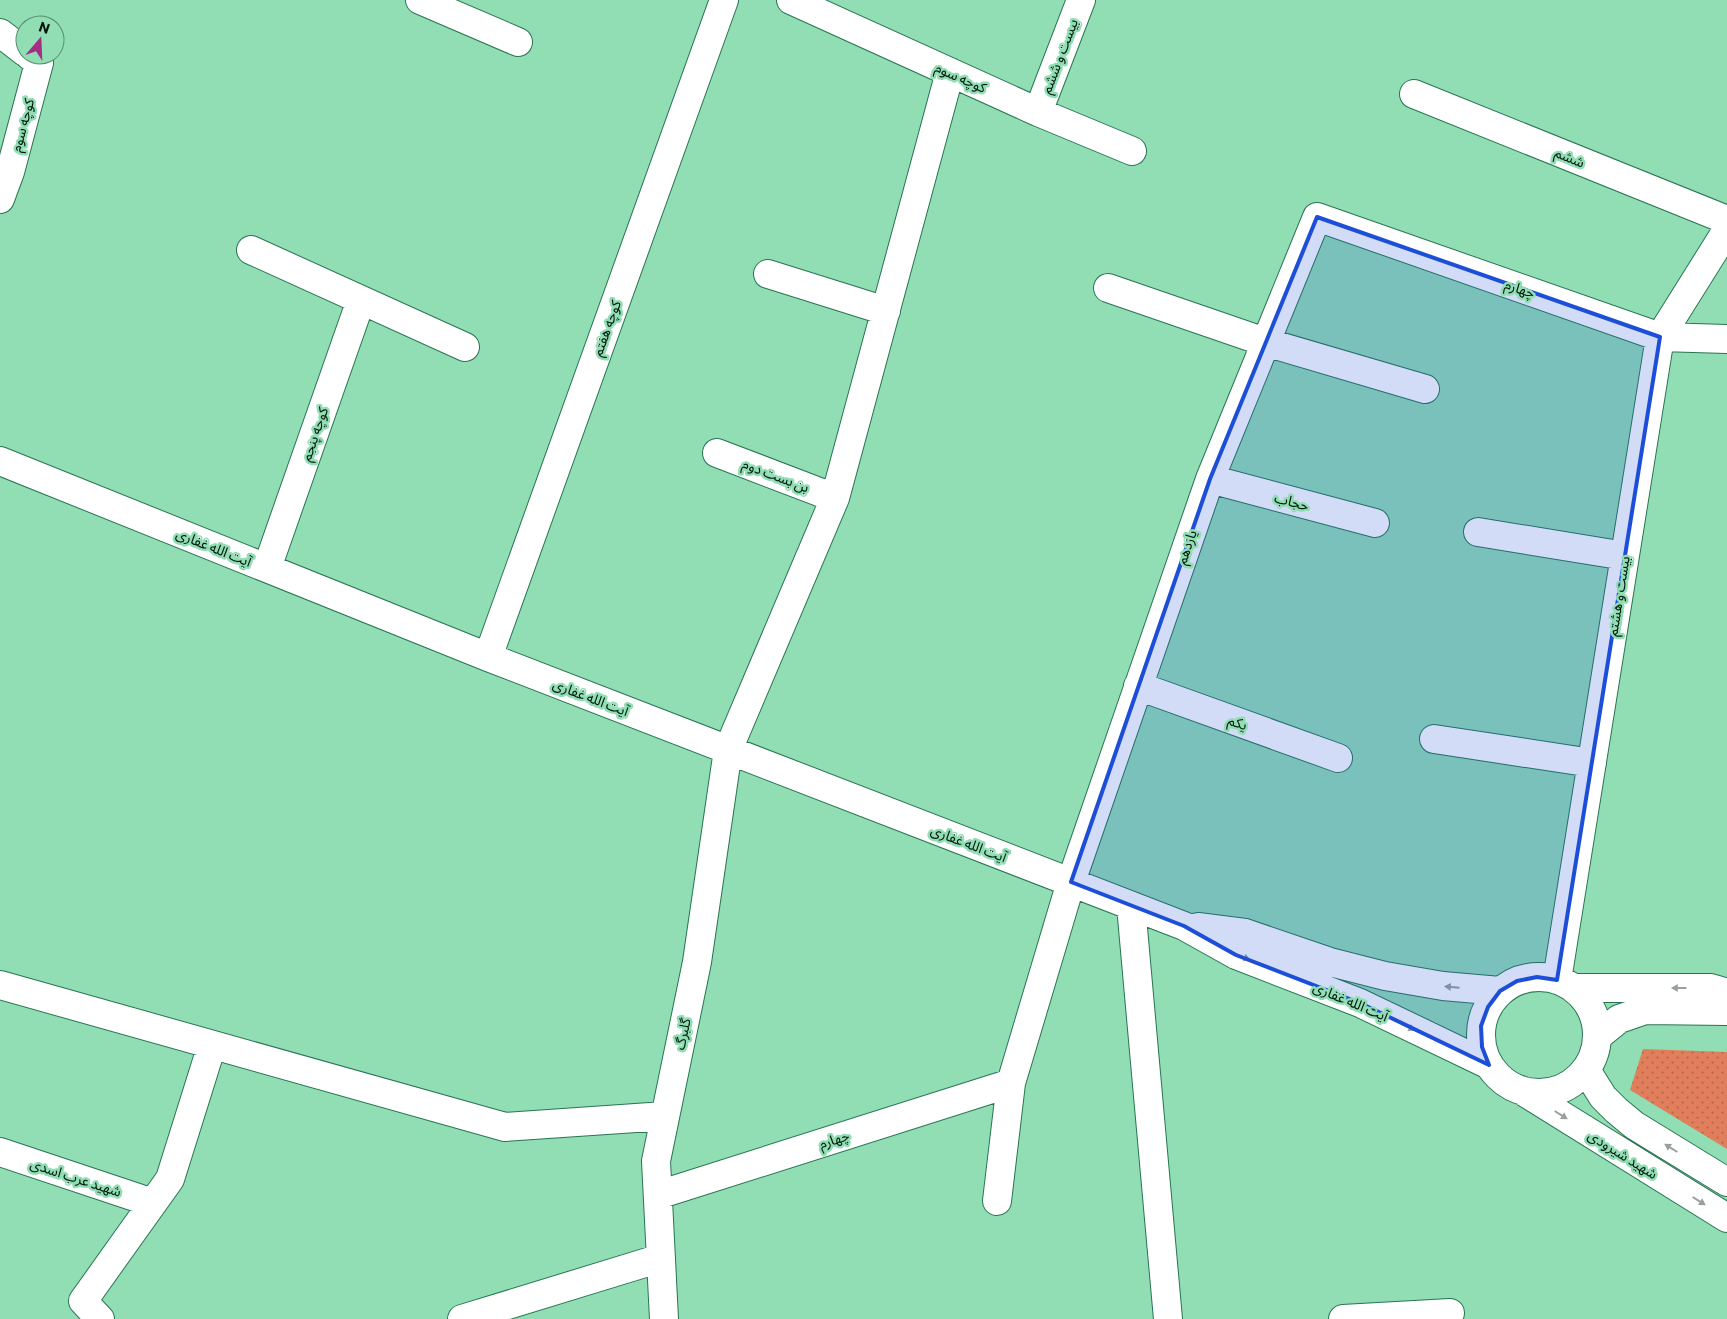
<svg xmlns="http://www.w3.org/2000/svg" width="1727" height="1319" font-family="Commissioner,'Noto Sans Arabic',sans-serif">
  <defs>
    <pattern id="park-dots" width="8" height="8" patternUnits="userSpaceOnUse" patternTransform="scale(1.25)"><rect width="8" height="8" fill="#e17f5c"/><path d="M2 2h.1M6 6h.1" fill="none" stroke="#b4674a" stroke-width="1.8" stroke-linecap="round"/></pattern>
  </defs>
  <rect width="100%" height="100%" fill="#91ddb4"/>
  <path fill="url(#park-dots)" d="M1643,1049L1727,1052V1149L1630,1090Z"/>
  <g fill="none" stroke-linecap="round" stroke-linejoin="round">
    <g stroke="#287552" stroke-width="30">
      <path id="minor" d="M420,0L518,42
        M791,0L1038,112L1132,151
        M0,33L25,52
        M1414,94L1727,220
        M1038,112L1081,0
        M0,199L10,172L39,63L29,55
        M251,250L465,347
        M768,274L886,311
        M1108,288L1265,342L1425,389
        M717,453L835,498
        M0,461L488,657L1184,926L1236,955L1360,1003L1489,1065
        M1210,479L1375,523
        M1478,532L1625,556
        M267,568L361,300
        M488,657L724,0
        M1138,686L1338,758
        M1434,739L1592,763
        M1131,906L1168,1319
        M1198,927L1245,933L1330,962L1385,976L1443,986L1500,991
        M1481 1035a58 58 0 1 1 116 0a58 58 0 1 1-116 0Z
        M1557,980L1660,337L1727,230
        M0,985L505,1127L665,1116
        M1574,988H1711L1727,993
        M1598,1036L1619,1019L1645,1010L1727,1011
        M1586,1070L1603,1097L1616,1110L1634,1125L1727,1182
        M1521,1090L1727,1218
        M0,1152L153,1203
        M658,1195L1011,1083
        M997,1201L1011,1083L1071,882L1210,479L1317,217L1660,337L1727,339
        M100,1319L83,1301L170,1179L212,1045
        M462,1319L661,1258
        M664,1319L656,1161L697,962L728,750L835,498L950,72
        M1343,1319L1450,1313"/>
    </g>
    <use href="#minor" stroke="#fff" stroke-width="28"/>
  </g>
  <defs><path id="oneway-solid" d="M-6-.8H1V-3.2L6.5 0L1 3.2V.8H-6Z" transform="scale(1.25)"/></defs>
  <g fill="#99a19d">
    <use href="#oneway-solid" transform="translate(1243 957) rotate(22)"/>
    <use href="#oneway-solid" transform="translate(1452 987) rotate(-175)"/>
    <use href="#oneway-solid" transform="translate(1679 988) rotate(-180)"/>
    <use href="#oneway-solid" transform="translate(1408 1027) rotate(26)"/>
    <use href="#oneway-solid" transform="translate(1561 1115) rotate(32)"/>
    <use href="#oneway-solid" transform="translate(1671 1148) rotate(-148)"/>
    <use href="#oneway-solid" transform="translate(1699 1201) rotate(32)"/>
  </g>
  <path fill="#1d4ed8" fill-opacity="0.2" stroke="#1d4ed8" stroke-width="4" stroke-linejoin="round" d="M1317,217L1660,337L1557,980L1537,977L1517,981L1500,991L1488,1007L1481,1026L1482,1047L1489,1065L1360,1003L1236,955L1184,926L1071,882L1210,479Z"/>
  <g text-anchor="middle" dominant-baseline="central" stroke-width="5" stroke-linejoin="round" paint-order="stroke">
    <g font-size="14" fill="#00150a" stroke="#91ddb4">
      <text transform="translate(1059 56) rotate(-69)">بیست و ششم</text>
      <text transform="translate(961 77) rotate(24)">کوچه سوم</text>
      <text transform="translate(22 125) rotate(-75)">کوچه سوم</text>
      <text transform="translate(1570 157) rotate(22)">ششم</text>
      <text transform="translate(1520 288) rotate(19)">چهارم</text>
      <text transform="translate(606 328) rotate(-70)">کوچه هفتم</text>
      <text transform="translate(314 434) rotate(-71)">کوچه پنجم</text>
      <text transform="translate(776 475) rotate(21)">بن بست دوم</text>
      <text transform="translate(1292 501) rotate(15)">حجاب</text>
      <text transform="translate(214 547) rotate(22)">آیت الله غفاری</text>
      <text transform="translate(1186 547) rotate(-71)">یازدهم</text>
      <text transform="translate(1618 596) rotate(-81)">بیست و هشتم</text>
      <text transform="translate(591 697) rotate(21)">آیت الله غفاری</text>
      <text transform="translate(1238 722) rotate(20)">یکم</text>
      <text transform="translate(969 843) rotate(21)">آیت الله غفاری</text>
      <text transform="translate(1351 1001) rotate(23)">آیت الله غفاری</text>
      <text transform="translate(682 1034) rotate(-78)">گلبرگ</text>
      <text transform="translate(834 1139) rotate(-18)">چهارم</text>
      <text transform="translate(1623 1154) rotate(32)">شهید شیرودی</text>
      <text transform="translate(76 1177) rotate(18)">شهید عرب اسدی</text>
    </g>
  </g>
  <g transform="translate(40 40) rotate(19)"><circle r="24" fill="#91ddb4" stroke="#578d70"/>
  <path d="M0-4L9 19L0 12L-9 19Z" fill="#a42e86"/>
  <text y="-8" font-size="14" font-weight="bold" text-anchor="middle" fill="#00150a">N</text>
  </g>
</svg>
